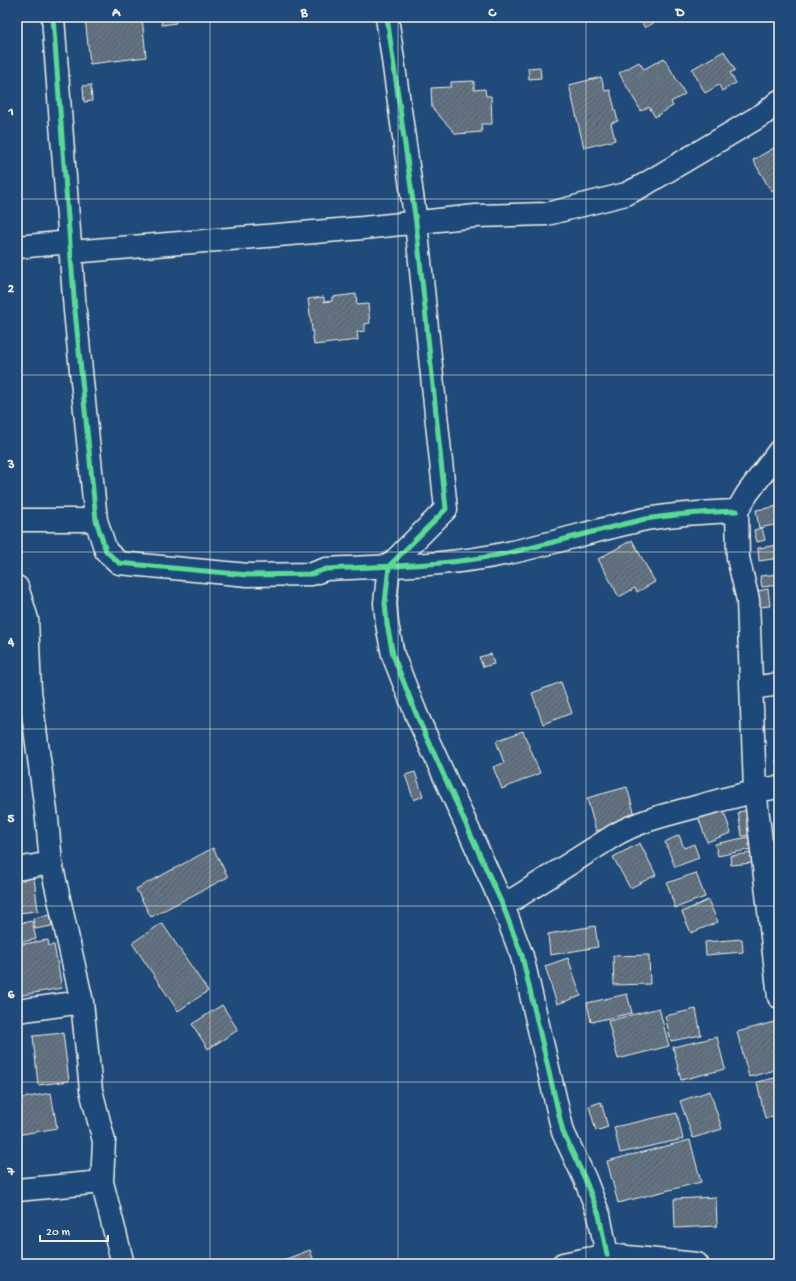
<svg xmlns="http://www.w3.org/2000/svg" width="796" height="1281" font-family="'Gochi Hand',sans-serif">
  <defs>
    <pattern id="building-hatch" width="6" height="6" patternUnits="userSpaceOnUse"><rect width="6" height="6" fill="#637383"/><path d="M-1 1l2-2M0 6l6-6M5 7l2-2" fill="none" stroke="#565e64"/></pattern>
  </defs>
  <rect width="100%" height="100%" fill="#1f4a7a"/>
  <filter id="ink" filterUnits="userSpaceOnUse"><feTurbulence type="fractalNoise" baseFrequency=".025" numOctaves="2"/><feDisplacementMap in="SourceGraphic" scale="8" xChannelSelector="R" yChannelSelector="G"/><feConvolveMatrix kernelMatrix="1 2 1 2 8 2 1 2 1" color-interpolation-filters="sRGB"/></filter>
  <g filter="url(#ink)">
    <path fill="url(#building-hatch)" stroke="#f4f1e8" d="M85,17H142L146,57L90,64Z
      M161,17H175L176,23L162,25Z
      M653,17L655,22L645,28L639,18Z
      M724,51L735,70L730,73L736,83L722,91L719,85L705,93L692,69Z
      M664,58L685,94L671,102L673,106L655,117L649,107L641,111L619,73L639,62L644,69Z
      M540,67L541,78L529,79L528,68Z
      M601,77L605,91L610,90L618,121L611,123L615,140L584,148L569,85Z
      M474,81V90L485,89L486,96H491L492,124H481L482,132L456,134L432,108L431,88L451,87V82Z
      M91,85L92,101L84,102L83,86Z
      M779,145V186L771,191L753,160Z
      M356,294L357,305L368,304L370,323L365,324V331L357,332L358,340L314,345L308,299L324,297V302L332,301V297Z
      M779,506V524L759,528L756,510Z
      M762,528L765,540L757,542L754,530Z
      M632,540L655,582L637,592L635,588L619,597L598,559Z
      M779,545V558L759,561L758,548Z
      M779,574V585L762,587L760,576Z
      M768,589L770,606L760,607L758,591Z
      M491,654L494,664L483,667L479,657Z
      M561,682L572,713L543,724L532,693Z
      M523,731L540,773L502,789L493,767L504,763L496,741Z
      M776,746H779V763H776Z
      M415,772L423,796L414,800L405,775Z
      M627,787L636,819L596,831L587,798Z
      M721,803L731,833L707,842L696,811Z
      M749,810L753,835L742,836L738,812Z
      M679,835L684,848L694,844L699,858L675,867L665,842Z
      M748,837L751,849L718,856L715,844Z
      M640,843L656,875L630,888L613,857Z
      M213,848L228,877L151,917L136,889Z
      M752,853L753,863L731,865L730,856Z
      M696,873L705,897L675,908L667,883Z
      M34,878L38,911L17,913V880Z
      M708,900L718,922L691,933L682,912Z
      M50,915L52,926L35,929L33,918Z
      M32,921L36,939L17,943V924Z
      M162,923L208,991L178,1011L132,943Z
      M595,926L598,947L550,955L548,934Z
      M742,939L743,952L706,955L705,942Z
      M48,940L49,946L54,945L62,988L17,996V945Z
      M649,955L650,984L614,985L613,956Z
      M568,958L581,996L557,1004L545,966Z
      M627,994L632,1013L591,1022L587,1003Z
      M222,1005L238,1030L208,1049L192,1024Z
      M659,1008L669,1046L618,1059L608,1021Z
      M696,1009L701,1035L671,1041L665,1016Z
      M774,1022L779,1041V1069L749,1077L737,1032Z
      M63,1033L69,1081L38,1085L33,1036Z
      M717,1037L725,1069L681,1080L673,1047Z
      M779,1077V1115L765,1118L757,1082Z
      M710,1091L722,1129L693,1138L680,1101Z
      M51,1093L57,1128L17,1135V1099Z
      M601,1102L608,1127L596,1131L589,1106Z
      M677,1113L683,1139L620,1153L614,1127Z
      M690,1140L701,1182L618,1203L607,1161Z
      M716,1197L717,1226L675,1228L674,1199Z
      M310,1250L315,1264H273Z"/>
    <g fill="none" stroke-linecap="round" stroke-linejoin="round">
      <g stroke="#f4f1e8" stroke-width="25">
        <path id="street" d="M53,17L75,311L96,520L106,551L119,563L248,575L312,574L326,569C387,566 449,566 508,553C554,543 600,529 646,519C676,514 707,512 737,511
          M387,17L416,223L446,509L389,566L385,603L387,624L393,655L417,716L503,906L522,956L563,1132L585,1179L599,1215L607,1255
          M17,247L70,242
          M71,252L363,228L476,216L547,214L626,194L642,186L765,113L779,101
          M779,451L747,494L737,511L738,558L748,600L755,790L779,997
          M17,520H96
          M17,587L27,619L30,691L47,819L51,863L82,1002L91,1090L104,1141L102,1182L123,1264
          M752,688L779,684
          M17,869L51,863
          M503,906L615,835C641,820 670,814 699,806C725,799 752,791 779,787
          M17,1011L82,1002
          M17,1190L102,1182
          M563,1264L607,1255L697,1264"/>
      </g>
      <use href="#street" stroke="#1f4a7a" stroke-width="22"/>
      <g stroke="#1f4a7a" stroke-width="8">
        <path id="cycleway" d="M53,17L75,311L96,520L106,551L119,563L248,575L312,574L326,569C387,566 449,566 508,553C554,543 600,529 646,519C676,514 707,512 737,511
          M387,17L416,223L446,509L389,566L385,603L387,624L393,655L417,716L503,906L522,956L563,1132L585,1179L599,1215L607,1255"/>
      </g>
      <use href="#cycleway" stroke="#5adb95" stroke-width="5"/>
    </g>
  </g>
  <path fill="none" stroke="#f4f1e8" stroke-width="1" stroke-opacity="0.55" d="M210,17V1264M398,17V1264M586,17V1264M17,199H779M17,375H779M17,552H779M17,729H779M17,906H779M17,1082H779"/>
  <rect width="796" height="1281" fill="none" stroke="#1f4a7a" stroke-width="44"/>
  <path d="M40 1235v6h68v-6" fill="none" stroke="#f4f1e8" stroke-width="2"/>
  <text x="46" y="1235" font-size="12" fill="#f4f1e8" stroke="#1f4a7a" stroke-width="3" paint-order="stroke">20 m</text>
  <rect x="22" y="22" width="752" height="1237" fill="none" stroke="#f4f1e8" stroke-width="1.5"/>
  <g font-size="13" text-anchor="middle" font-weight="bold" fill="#f4f1e8">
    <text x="116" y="16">A</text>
    <text x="304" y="16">B</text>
    <text x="492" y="16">C</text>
    <text x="680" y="16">D</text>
    <text x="11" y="115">1</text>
    <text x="11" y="292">2</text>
    <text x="11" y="468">3</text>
    <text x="11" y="645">4</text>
    <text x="11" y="822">5</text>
    <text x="11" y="998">6</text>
    <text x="11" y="1175">7</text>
  </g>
</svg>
